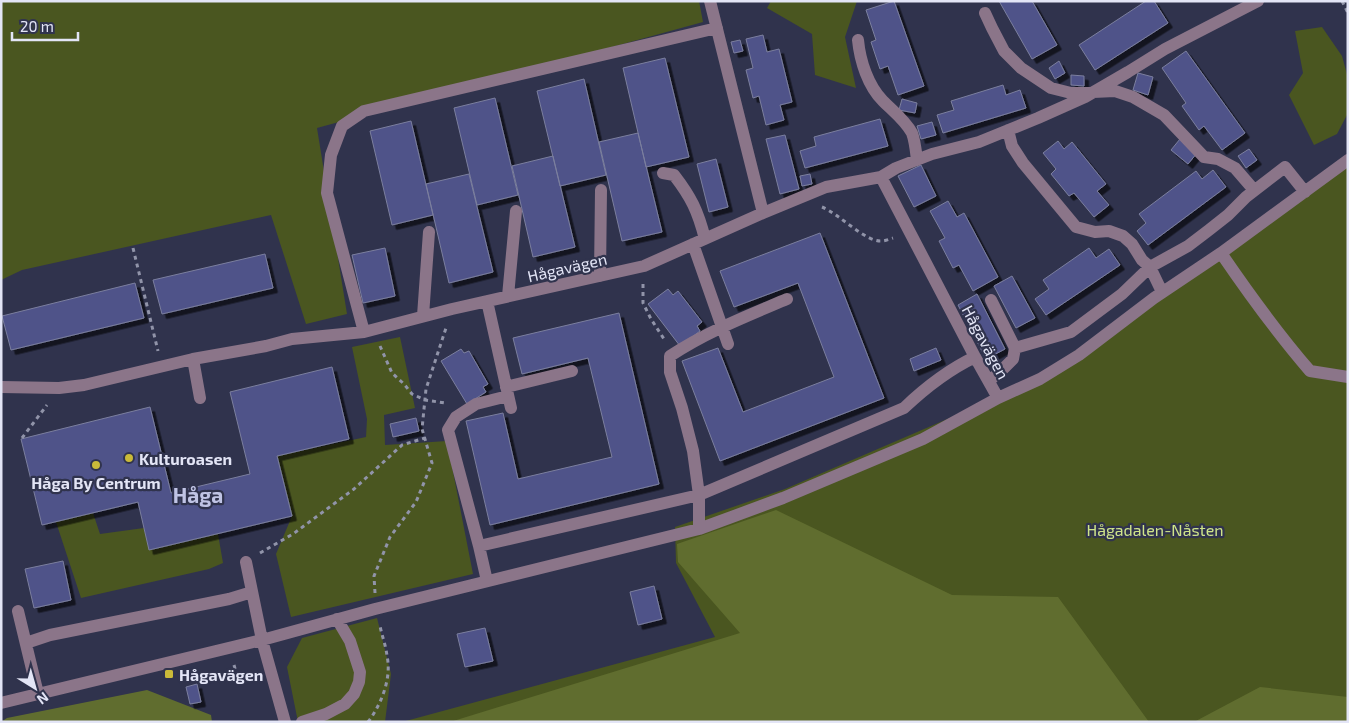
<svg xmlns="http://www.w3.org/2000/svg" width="1349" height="723" font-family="'Exo 2',sans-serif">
  <defs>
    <filter id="shadow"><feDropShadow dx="4.5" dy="4.5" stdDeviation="0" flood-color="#0009"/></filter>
  </defs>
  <rect width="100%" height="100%" fill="#30334d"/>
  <path fill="#4a5620" d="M1,1H699L703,22L317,128L347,314L306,324L271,215L22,270L1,280Z
    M771,1H857L845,37L856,88L815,75L812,34L767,8Z
    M1322,27L1342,56L1348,78V113L1337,134L1314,145L1289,95L1303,73L1295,31Z
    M1348,161V722H402L715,637L676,563L675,527L785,489L1019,388L1146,304Z
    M400,337L415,408L384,415L385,445L447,441L473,574L291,617L276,554L292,516L277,456L366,437L367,419L352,347Z
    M93,513L100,534L144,528L150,550L218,534L223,563L209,569L81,598L56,522Z
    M377,618L391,674L385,722H298L287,667L302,638Z"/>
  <path fill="#606d2f" d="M776,510L952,595L1058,597L1149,722H450L740,633L678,562L677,544Z
    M1260,687L1348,697V722H1194Z
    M147,690L211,715L212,722H1L7,718Z"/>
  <path fill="#4f5289" stroke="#7b7f9e" filter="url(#shadow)" d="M894,1L924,86L898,95L888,66L880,69L871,42L876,40L866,10Z
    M999,1H1032L1057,45L1032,59Z
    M1146,1H1154L1168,23L1095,70L1079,45Z
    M763,35L767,52L779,49L792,102L780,105L784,120L766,125L759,96L753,98L746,70L753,68L746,39Z
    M740,40L743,51L734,53L731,42Z
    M1186,51L1245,133L1222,150L1204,126L1199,130L1182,106L1186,103L1162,68Z
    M665,58L689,157L646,167L623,68Z
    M1059,61L1065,73L1055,79L1049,68Z
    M1138,73L1153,77L1148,95L1133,90Z
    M1071,75L1084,76V86L1071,85Z
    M584,79L606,175L560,186L537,91Z
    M1003,85L1006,95L1020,90L1026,108L943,133L937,115L954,110L951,101Z
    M495,98L518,195L477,205L454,108Z
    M902,99L917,103L915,113L899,110Z
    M880,119L888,146L805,168L800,151L816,146L814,137Z
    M411,121L433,215L392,225L370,131Z
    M932,122L936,135L921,139L917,126Z
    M638,133L662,232L622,241L599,142Z
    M785,135L799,189L780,194L766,139Z
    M1180,139L1197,153L1188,164L1171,150Z
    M1058,141L1064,149L1072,142L1106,184L1097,191L1109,205L1094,217L1074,193L1069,196L1051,174L1056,169L1043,153Z
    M1249,149L1257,160L1246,168L1238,156Z
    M553,156L575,247L533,257L512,166Z
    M716,159L728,207L709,212L697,164Z
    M921,165L936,196L914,207L898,176Z
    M1213,170L1226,187L1148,245L1137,231L1146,223L1139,214L1196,171L1202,179Z
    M469,174L493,272L449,283L426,184Z
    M810,174L812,184L802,186L800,176Z
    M948,201L957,217L964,213L998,277L973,291L959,265L953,268L939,241L945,238L930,211Z
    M820,233L884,398L720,461L682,361L718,348L743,412L834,377L798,283L734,307L720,271Z
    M385,248L395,296L363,303L352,255Z
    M1089,248L1096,258L1109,249L1120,265L1046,315L1035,299L1049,289L1043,280Z
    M265,254L273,288L162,314L153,280Z
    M1012,276L1035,318L1016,328L994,286Z
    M135,283L144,318L11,350L2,316Z
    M668,289L673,295L678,291L702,322L697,326L700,331L680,346L648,304Z
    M977,294L1005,349L986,359L958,305Z
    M619,313L659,484L490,525L466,421L503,413L518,479L612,457L588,358L522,374L513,338Z
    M936,348L941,360L914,371L910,359Z
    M461,349L464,353L469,351L488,384L483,387L486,392L467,404L441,361Z
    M332,367L349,439L277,456L292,516L149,550L138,502L42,525L21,439L150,407L171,493L250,474L230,392Z
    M416,418L419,431L393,437L390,424Z
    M63,561L71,600L34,608L25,569Z
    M654,586L662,619L638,625L630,592Z
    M485,628L493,661L465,667L457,634Z
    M197,684L201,702L190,704L186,687Z"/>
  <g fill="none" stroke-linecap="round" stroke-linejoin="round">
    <path stroke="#9194a9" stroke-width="3" stroke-dasharray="4 4" stroke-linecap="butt" d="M1342,1L1348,13
      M822,207C839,214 866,242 881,241C885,241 890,239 893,238
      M133,248L158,351
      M643,284V303L651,319L664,339
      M380,346L392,373L404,384L412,394L425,400L445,403
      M22,438L47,405
      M260,553L293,534L354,489L402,445L425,438
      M375,593L374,576L390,537L416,502L432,463L422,429L426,389L446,328
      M234,665L236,672
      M368,722C381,705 392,678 387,656C386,646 382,636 380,626"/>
    <path stroke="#8b7589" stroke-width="12" d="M710,1L763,213
      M985,13L992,28L1004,51L1021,68L1051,88L1071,93L1115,91L1133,97L1164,115L1204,157L1218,159L1235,168L1254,190
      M858,40C860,61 868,86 883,101C893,111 905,120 912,133C915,141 916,152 917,160
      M1008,130L1012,146L1023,163L1076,227L1095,232L1109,231L1123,236L1132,244L1142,260L1150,267L1162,292
      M663,173L674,175C691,197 698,211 705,239
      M881,177L896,168L932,154L979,142L1038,118L1085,97L1128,72L1165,49L1258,1
      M693,244L728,344
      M1221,253C1249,294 1278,334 1310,371L1348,377
      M600,276L601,190
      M508,296L516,211
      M487,301L511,408
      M423,316L429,232
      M364,332L327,193L331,155L342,126L364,111L717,28
      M1015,348L1071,332L1122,294L1150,267L1188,246L1209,230L1228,215L1246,197L1285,167L1305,192
      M193,359L200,398
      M989,381L1002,370L1013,359L1015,348L991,300
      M1,387L59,388L84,385L193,359L266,346L292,339L364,332L452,309L644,266L763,213L826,187L881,177L975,357L998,398
      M506,387L572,371
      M699,529V495L693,451L682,408L670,372V356C706,332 747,316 787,299
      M479,546L699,495L904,408C926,387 948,370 975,357
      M246,562L262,640L285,722
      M487,581L479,546L448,430L456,417L476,404L508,396
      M18,611L38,694
      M26,643L50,635L229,599L252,592
      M1,703L262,640L375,609L699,529L783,498L923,439L998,398L1040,379L1079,355L1154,298L1221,253L1348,160
      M302,722L326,714L345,704L354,694L359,682L360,672L350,641L337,619"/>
  </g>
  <g fill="#caba39" stroke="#30334d" stroke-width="2">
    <circle cx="129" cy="458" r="5"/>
    <circle cx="96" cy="465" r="5"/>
    <rect x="164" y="669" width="10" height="10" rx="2.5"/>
  </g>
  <g text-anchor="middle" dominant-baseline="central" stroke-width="4.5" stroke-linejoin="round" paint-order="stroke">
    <g font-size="16" fill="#e3e5f6" stroke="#30334d">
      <text transform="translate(567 267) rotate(-13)">Hågavägen</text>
      <text transform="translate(986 342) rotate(62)">Hågavägen</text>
    </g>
    <g font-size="16" font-weight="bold" fill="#e3e5f6" stroke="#30334d" text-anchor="start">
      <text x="139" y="458">Kulturoasen</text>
      <text x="96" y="482" text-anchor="middle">Håga By Centrum</text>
      <text x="179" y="674">Hågavägen</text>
    </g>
    <g font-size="16" fill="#cfe58a" stroke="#30334d">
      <text x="1155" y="529">Hågadalen-Nåsten</text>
    </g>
    <g font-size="21" font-weight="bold" fill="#c0c4e5" stroke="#30334d">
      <text x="198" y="494">Håga</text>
    </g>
  </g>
  <rect width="1349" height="723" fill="none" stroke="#e3e5f6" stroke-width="5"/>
  <g transform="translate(35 688) rotate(143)" stroke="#30334d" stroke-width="4" paint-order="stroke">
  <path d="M0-4L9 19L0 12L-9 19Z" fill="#e3e5f6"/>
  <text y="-8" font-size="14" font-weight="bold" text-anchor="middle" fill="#e3e5f6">N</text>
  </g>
  <path d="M12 32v8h66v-8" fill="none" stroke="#e3e5f6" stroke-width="2.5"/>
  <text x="20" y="32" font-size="15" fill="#e3e5f6" stroke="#30334d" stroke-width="4" paint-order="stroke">20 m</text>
</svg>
